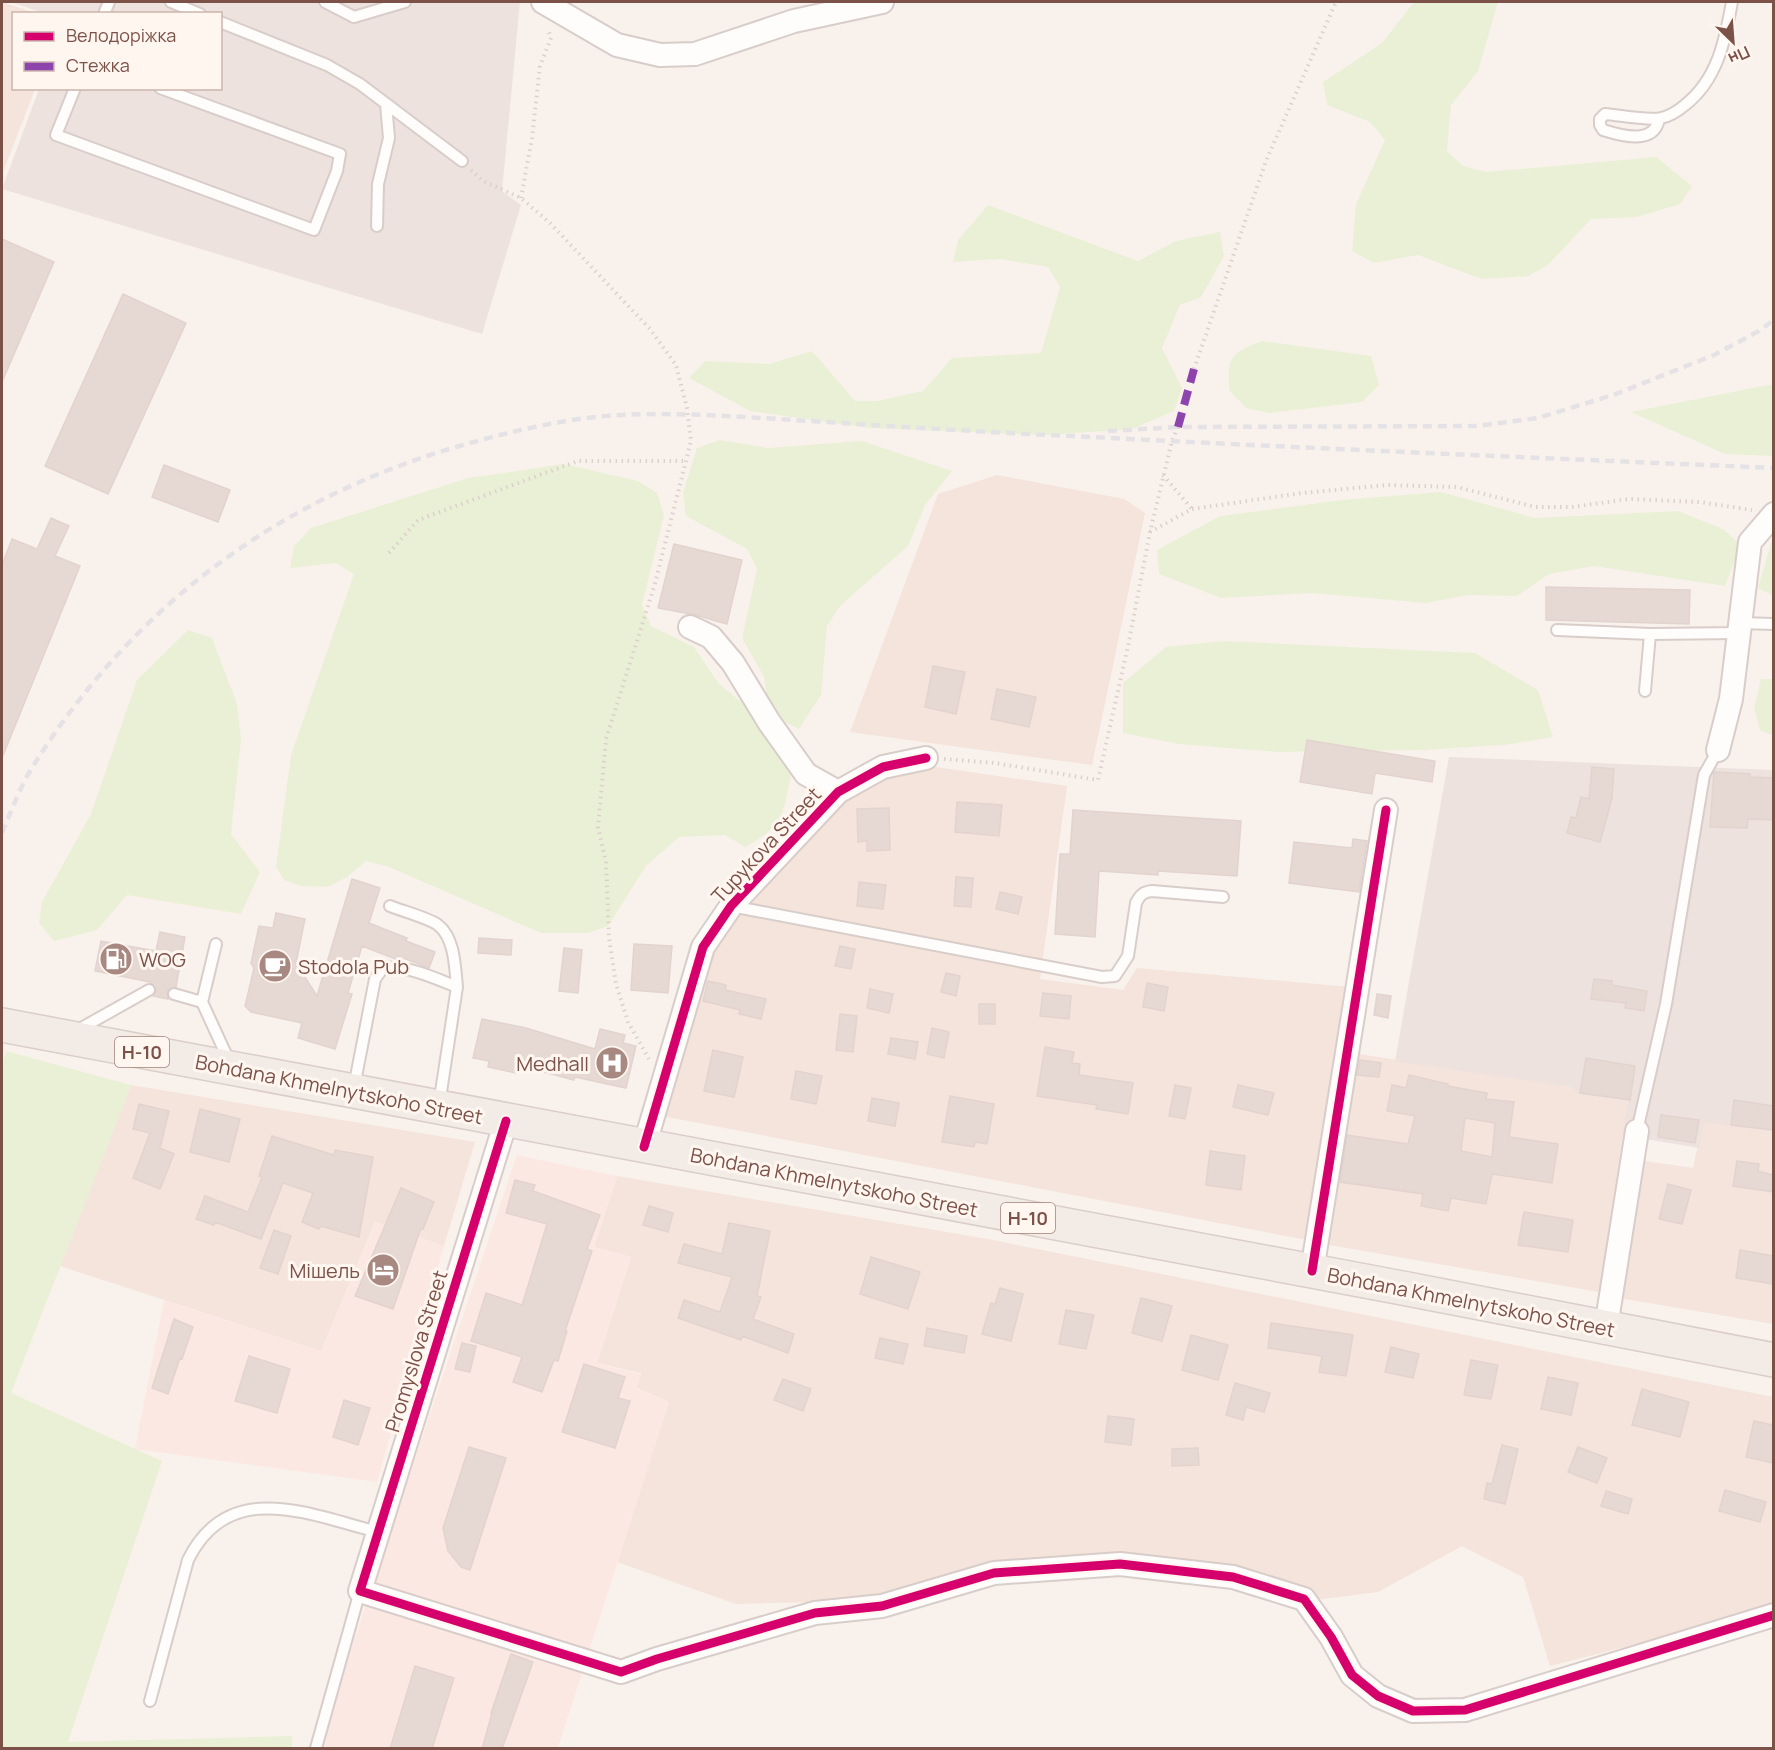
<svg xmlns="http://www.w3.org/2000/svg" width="1775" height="1750" font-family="Manrope,sans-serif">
  <rect width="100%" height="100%" fill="#f9f2ec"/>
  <path fill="#f4e4db" d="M2,2L35,13L14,14V88L35,89L2,175Z
    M997,475L1124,499L1145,513L1092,765L850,732L938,494Z
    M922,765L1067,786L1040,979L1123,990L1137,968L1350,987L1307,1240L662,1116L704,963L738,914L846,795L883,772Z
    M1353,1053L1571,1087L1578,1094L1628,1101L1599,1292L1324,1244Z
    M131,1085L475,1142L444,1246L375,1222L321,1351L60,1266Z
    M1703,1121L1773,1132V1324L1619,1298L1645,1161L1693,1168Z
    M617,1176L988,1239L1773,1397V1609L1550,1666L1523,1577L1462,1546L1378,1592L1315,1600L1123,1561L889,1596L815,1602L736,1604L617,1562L669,1402L637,1388L641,1373L597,1363L631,1257L594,1247Z"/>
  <path fill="#fce8e3" d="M517,1155L617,1176L594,1247L631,1257L597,1363L641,1374L637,1389L669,1402L558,1748H318Z
    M375,1222L444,1246L377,1482L135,1449L164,1300L321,1351Z"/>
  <path fill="#ede2dd" d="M11,2H520L502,191L521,205L482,334L2,189L39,89L220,88V14L43,13Z
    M1449,757L1773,770V1132L1704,1122L1699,1148L1622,1135L1628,1101L1578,1094L1571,1087L1395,1061Z"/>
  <path fill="#eaf0d5" d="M1414,2H1498L1478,71L1451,105L1447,151L1463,166L1486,172L1656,157L1692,186L1680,204L1637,217L1591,219L1548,265L1528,276L1482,279L1418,255L1374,263L1352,251L1356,204L1385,140L1370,122L1327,105L1323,82L1382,43Z
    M988,205L1138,261L1176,241L1220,232L1224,256L1201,297L1180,305L1162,348L1182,388L1174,411L1132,429L1046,435L870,428L750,411L689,378L705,361L769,364L812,351L855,401H877L923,391L952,358L1041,353L1060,287L1048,267L1000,259L953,262L958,240Z
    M1262,341L1371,356L1379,385L1362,402L1269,413L1246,408L1229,390C1227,358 1231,352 1262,341Z
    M1773,384V456L1725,454L1631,412Z
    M720,440L768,448L862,441L952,471L925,505L908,546L840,606L827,626L821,695L799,729L778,719L767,700L764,677L742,638L757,569L747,549L686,516L683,493L697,448Z
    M564,464L638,481L657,493L664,515L642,605L651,626L694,647L719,684L754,712L791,776C782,816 784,826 745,847L725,835L679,837L646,866L608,926L588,933H541L389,867L366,861L347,877L327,887L301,886L284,880L276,867L291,755L354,574L335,563L290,568L294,546L311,528L468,478Z
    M1441,492L1535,518L1678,511L1723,529L1741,545L1725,586L1594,566L1549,574L1517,596L1468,595L1425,603L1312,593L1221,598L1159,574L1157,550L1220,516L1342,500Z
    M1773,542H1774L1773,596L1758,588L1771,543Z
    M188,630L212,638L237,704L241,739L231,834L260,872L241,914L127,895L97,930L54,941L39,923L42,902L91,814L137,680Z
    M1224,641L1475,653L1538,690L1553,737L1504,745L1424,750L1278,752L1179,744L1123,733V683L1166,647Z
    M1761,679H1773V736L1760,730L1754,708Z
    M6,1051L131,1085L11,1393L162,1461L68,1742L292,1736V1748H2V1064Z"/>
  <path fill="#e6d8d3" stroke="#e3d3ce" stroke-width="1.5" fill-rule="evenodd" d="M2,239L54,262L2,382Z
    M123,294L186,323L108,494L45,466Z
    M164,465L230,490L218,522L152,497Z
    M51,518L69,526L55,556L80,566L2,758V565L12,539L37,549Z
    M674,544L742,560L727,624L695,615L658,608Z
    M1546,587L1690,590L1689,624L1546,620Z
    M933,666L965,672L956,714L925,707Z
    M997,689L1036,697L1029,727L991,719Z
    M1307,740L1435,761L1432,782L1375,773L1372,794L1300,782Z
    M1592,767L1614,769L1612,798L1600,842L1567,833L1571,817L1576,818L1581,797L1589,799Z
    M1714,772L1750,774V777L1773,778V820L1748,819L1747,828L1710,827Z
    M957,802L1002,805L999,836L955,832Z
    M889,808L890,850L867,851V841L858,842L857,809Z
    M1073,810L1241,821L1237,876L1158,871V875L1099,871L1095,937L1055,934L1060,854H1070Z
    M1353,839L1367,841L1359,892L1289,883L1294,842L1352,848Z
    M956,877L973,878L971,907L954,906Z
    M352,879L380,888L369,923L407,938L406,941L435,952L429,968L398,956L396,959L362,946L348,993L352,994L335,1049L298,1038L302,1023L251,1012L245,1006L254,968L251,963L259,926L273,928L276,913L305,919L296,963L317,996Z
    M859,882L886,885L883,909L857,906Z
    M1000,892L1022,897L1018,914L996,909Z
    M160,932L185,937L176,987H172L167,991L168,999L153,996L156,990L150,982L95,971L101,941L156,951Z
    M479,938L512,940L511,955L478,953Z
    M634,944L672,946L668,993L631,990Z
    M840,946L855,949L851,969L835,966Z
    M564,948L582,950L578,993L559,991Z
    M946,973L960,976L956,996L941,992Z
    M1594,979L1612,981V985L1647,991L1644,1011L1625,1008L1626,1003L1591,999Z
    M708,981L726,985L725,990L766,999L761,1019L739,1014L740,1010L703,1001Z
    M1147,983L1168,987L1164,1011L1143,1007Z
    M870,989L893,994L889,1013L867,1008Z
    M1043,993L1071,996L1069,1019L1040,1016Z
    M1377,994L1391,996L1388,1018L1374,1015Z
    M979,1004H995V1024H979Z
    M840,1014L857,1016L853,1052L836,1050Z
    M482,1019L526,1028L595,1049L600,1029L625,1035L623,1043L636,1046L626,1088L575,1077L574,1080L517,1065L516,1073L488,1067L489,1061L473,1058Z
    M932,1028L949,1032L944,1058L927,1054Z
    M891,1038L918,1042L915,1059L888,1054Z
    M1045,1047L1074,1052L1072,1063L1080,1064L1079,1075L1133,1083L1128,1114L1096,1109L1097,1105L1037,1096Z
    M713,1050L743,1057L734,1097L704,1091Z
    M1586,1058L1635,1066L1630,1100L1580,1093Z
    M1360,1060L1381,1063L1379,1077L1357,1075Z
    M796,1071L822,1076L816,1104L791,1099Z
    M1409,1075L1448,1084V1086L1487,1093L1486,1099L1514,1102L1509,1137L1558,1144L1552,1183L1492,1174L1486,1204L1451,1198L1448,1211L1421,1206L1423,1194L1340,1182L1347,1135L1408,1144L1415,1116L1387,1111L1392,1085L1406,1088ZM1465,1118L1495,1123L1492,1157L1461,1151Z
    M1175,1085L1191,1088L1185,1119L1169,1116Z
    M1238,1085L1274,1093L1268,1115L1233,1107Z
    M950,1096L994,1104L987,1144L975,1142L974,1147L942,1142Z
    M872,1098L899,1103L895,1126L868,1121Z
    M1734,1100L1773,1106V1130L1731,1125Z
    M139,1104L169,1111L160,1148L174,1154L160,1189L133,1178L150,1133L133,1129Z
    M200,1109L240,1119L229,1162L190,1152Z
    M1661,1115L1699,1120L1695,1143L1658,1137Z
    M272,1136L334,1155L335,1150L373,1157L359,1237L321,1226L319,1229L302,1222L313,1193L283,1183L261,1239L215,1222L214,1225L196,1219L205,1196L248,1212L262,1177L259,1176Z
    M1210,1151L1245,1156L1241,1190L1206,1185Z
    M1737,1161L1759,1164L1758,1171L1773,1175V1192L1733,1186Z
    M515,1180L535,1185L533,1191L600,1215L587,1249L592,1251L565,1331H567L558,1361L554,1360L542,1392L513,1382L522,1357L471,1341L486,1293L522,1305L547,1224L506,1213Z
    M1668,1184L1691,1190L1682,1224L1659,1219Z
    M401,1188L434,1202L423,1229L421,1228L393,1309L355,1296Z
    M649,1206L673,1213L668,1232L643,1225Z
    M1524,1212L1573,1220L1568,1252L1518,1245Z
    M729,1223L770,1231L757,1296L761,1297L753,1319L794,1334L788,1353L742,1336L741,1340L678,1318L684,1300L720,1312L732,1277L678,1263L684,1244L722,1254Z
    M274,1230L291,1236L278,1274L260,1268Z
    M1740,1250L1773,1256V1284L1736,1278Z
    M871,1257L920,1272L908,1309L860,1294Z
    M1000,1288L1023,1294L1011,1341L982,1334L991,1303L995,1304Z
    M1141,1298L1172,1306L1162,1341L1132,1333Z
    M1066,1310L1094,1315L1086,1349L1059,1344Z
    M174,1319L193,1327L182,1359L180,1358L168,1394L152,1388Z
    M1271,1323L1353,1335L1346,1376L1319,1372L1322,1356L1268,1348Z
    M927,1328L967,1336L964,1353L924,1346Z
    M1191,1335L1228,1345L1218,1380L1182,1370Z
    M880,1338L908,1344L903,1364L875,1358Z
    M462,1343L476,1346L470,1372L455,1369Z
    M1391,1347L1419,1354L1413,1378L1385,1372Z
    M249,1356L290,1369L277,1413L235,1401Z
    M1471,1360L1498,1365L1491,1399L1464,1395Z
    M584,1364L625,1377L618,1398L630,1401L615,1448L562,1432Z
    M1548,1377L1578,1383L1571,1415L1541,1409Z
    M783,1379L811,1389L803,1411L774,1400Z
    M1235,1383L1270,1393L1264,1412L1246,1407L1243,1420L1226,1415Z
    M1642,1389L1689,1402L1680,1437L1632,1425Z
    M344,1400L370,1408L358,1445L333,1437Z
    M1108,1416L1134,1419L1131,1445L1105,1442Z
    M1754,1421L1773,1425V1463L1746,1457Z
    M1502,1445L1518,1449L1505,1504L1484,1499L1487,1483L1492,1484Z
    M469,1447L506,1458L470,1570L461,1567L448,1551L443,1528Z
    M1578,1447L1607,1458L1597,1483L1568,1472Z
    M1198,1448L1199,1465L1172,1466V1449Z
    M1725,1490L1766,1502L1760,1522L1719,1511Z
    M1606,1491L1632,1499L1628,1514L1601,1506Z
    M511,1654L533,1662L502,1749H482L492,1713H491Z
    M415,1666L454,1678L432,1749H390Z"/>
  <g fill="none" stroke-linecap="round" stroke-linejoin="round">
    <g stroke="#d8cdc9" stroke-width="14">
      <path id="service" d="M171,2L200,14
        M325,2L354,17L405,2
        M104,14L109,2
        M220,22L327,65L360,84L462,161
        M75,88L56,135L314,230L337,171L340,154L160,88
        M1659,119C1654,145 1622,136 1603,130L1600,125V119L1605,114C1619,115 1648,121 1661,118C1670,116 1678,111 1685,105C1718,79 1725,40 1732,2
        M377,226L378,184L389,138L386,104
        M1740,623L1774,624
        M1557,630L1650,634
        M1645,691L1650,634L1739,633
        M390,906C402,911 429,918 438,925C455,938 455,968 457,987
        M731,906L1102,977L1115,976L1128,956L1136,903C1140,895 1143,892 1152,891L1223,897
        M174,994L202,1002L230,1063
        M202,1002L216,944
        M76,1031L149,990
        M354,1087L375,979L383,968C407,965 435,978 457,987L439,1105
        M1637,1131L1666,1004L1704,775L1718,750
        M150,1701L188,1560C229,1477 310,1515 378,1532
        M316,1748L360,1591"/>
    </g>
    <g stroke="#d8cdc9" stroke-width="26">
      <path id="minor" d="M543,2L617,45L660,55L695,54L794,21L882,2
        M690,627L711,637L733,663L769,722L806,774L838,792
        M1718,750L1731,699L1750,542L1774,514
        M506,1121L360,1591L621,1672L657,1659L815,1613L882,1606L994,1573L1120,1564L1233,1577L1304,1599L1331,1637L1352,1675L1378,1696L1413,1711L1465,1710L1774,1615
        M644,1147L703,947L731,906L838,792L883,767L926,758
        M1312,1271L1386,810
        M1606,1327L1637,1131"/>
    </g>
    <g stroke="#dbcdc9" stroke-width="36">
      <path id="primary" d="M2,1025C592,1137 1184,1244 1774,1360"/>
    </g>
    <path stroke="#dcd0cd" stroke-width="4" stroke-dasharray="1.5 4.5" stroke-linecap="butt" d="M471,170L483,181L521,198L550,223L650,329L676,365L687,408L691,441L654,587L606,739L598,828L606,861L609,938L616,984L628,1022L649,1059
      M521,198L532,138L540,66L551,38L548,29
      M1194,369L1266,161L1336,2
      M1163,475L1192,509
      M1150,532L1192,509L1302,493L1387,485L1457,487L1535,507H1572L1629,499L1700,502L1752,510
      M389,553L418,520L578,461H686
      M944,759L995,763L1098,780L1128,646L1150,532L1172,441L1178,427"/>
    <use href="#service" stroke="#fefdfc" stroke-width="10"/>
    <use href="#minor" stroke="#fefdfc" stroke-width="22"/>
    <use href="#primary" stroke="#f3ece6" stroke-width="33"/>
    <path stroke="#e5e2e6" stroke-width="4.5" stroke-dasharray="9 6" stroke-linecap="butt" d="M1108,431L1178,427L1477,426L1538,418L1616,394L1714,355L1759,331L1774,320
      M2,833C11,812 19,790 30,771C130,608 279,497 463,445C509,432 558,420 606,416C674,411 742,417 810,421C904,427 998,433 1092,437C1319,449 1546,458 1774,468"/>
    <path stroke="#8e44ad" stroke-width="8" stroke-dasharray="15 8" stroke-linecap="butt" d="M1178,427L1194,369"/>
    <g stroke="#fff6f0" stroke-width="13">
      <path id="cycleway" d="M506,1121L360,1591L621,1672L657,1659L815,1613L882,1606L994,1573L1120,1564L1233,1577L1304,1599L1331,1637L1352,1675L1378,1696L1413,1711L1465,1710L1774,1615
        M644,1147L703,947L731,906L838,792L883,767L926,758
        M1312,1271L1386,810"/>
    </g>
    <use href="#cycleway" stroke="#d6006c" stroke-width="9"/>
  </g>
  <defs>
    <g id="fuel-disc" transform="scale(1.725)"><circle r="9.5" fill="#a88981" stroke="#fff6f0"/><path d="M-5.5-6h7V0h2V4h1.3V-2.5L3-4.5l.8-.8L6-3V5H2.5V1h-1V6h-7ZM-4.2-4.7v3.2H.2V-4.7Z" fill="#fff"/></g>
    <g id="cafe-disc" transform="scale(1.725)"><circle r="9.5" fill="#a88981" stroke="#fff6f0"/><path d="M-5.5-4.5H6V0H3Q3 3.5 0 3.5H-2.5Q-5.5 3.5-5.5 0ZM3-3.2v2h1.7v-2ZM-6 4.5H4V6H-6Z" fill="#fff"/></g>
    <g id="hospital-disc" transform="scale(1.725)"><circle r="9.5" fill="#a88981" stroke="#fff6f0"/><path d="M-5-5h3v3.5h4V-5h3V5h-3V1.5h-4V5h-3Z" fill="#fff"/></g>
    <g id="hotel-disc" transform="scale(1.725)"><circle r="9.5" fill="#a88981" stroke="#fff6f0"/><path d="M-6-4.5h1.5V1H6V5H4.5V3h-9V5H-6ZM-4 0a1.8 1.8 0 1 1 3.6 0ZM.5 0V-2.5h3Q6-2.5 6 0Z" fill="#fff"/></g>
  </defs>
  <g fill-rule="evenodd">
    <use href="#fuel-disc" x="116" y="959"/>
    <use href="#cafe-disc" x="275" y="966"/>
    <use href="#hospital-disc" x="612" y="1063"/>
    <use href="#hotel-disc" x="383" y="1270"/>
  </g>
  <g text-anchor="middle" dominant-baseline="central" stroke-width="6" stroke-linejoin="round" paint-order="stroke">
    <g fill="#fff6f0" stroke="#a3827a" stroke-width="1.5">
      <rect x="115" y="1037" width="54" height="30" rx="4.5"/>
      <rect x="1001" y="1203" width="54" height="30" rx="4.5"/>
    </g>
    <g font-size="18" font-weight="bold" fill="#7c5148">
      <text x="142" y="1052">Н-10</text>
      <text x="1028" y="1218">Н-10</text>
    </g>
    <g font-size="20" fill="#7c5148" stroke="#fff6f0">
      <text transform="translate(766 845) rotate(-47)">Tupykova Street</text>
      <text transform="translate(339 1089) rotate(11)">Bohdana Khmelnytskoho Street</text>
      <text transform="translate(834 1182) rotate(11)">Bohdana Khmelnytskoho Street</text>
      <text transform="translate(1471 1302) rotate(11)">Bohdana Khmelnytskoho Street</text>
      <text transform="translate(416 1351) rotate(-73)">Promyslova Street</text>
    </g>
    <g font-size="20" fill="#7c5148" stroke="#fff6f0" text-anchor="start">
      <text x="139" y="959">WOG</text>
      <text x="298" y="966">Stodola Pub</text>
      <text x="589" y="1063" text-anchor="end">Medhall</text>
      <text x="360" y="1270" text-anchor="end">Мішель</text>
    </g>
  </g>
  <rect width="1775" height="1750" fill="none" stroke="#7c5148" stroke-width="6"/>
  <rect x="12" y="12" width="210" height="78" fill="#fff6f0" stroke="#cbb4ad" stroke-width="1.5"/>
  <rect x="24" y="32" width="30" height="9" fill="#d6006c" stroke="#cbb4ad" stroke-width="1.5"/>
  <text x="66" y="42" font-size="18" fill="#7c5148">Велодоріжка</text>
  <rect x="24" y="62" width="30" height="9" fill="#8e44ad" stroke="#cbb4ad" stroke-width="1.5"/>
  <text x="66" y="72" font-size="18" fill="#7c5148">Стежка</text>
  <g transform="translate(1733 42) rotate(155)" stroke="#fff6f0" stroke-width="4.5" paint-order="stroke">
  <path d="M0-4.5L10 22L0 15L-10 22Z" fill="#7c5148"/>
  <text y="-9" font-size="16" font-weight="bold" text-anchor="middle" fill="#7c5148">Пн</text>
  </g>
</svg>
